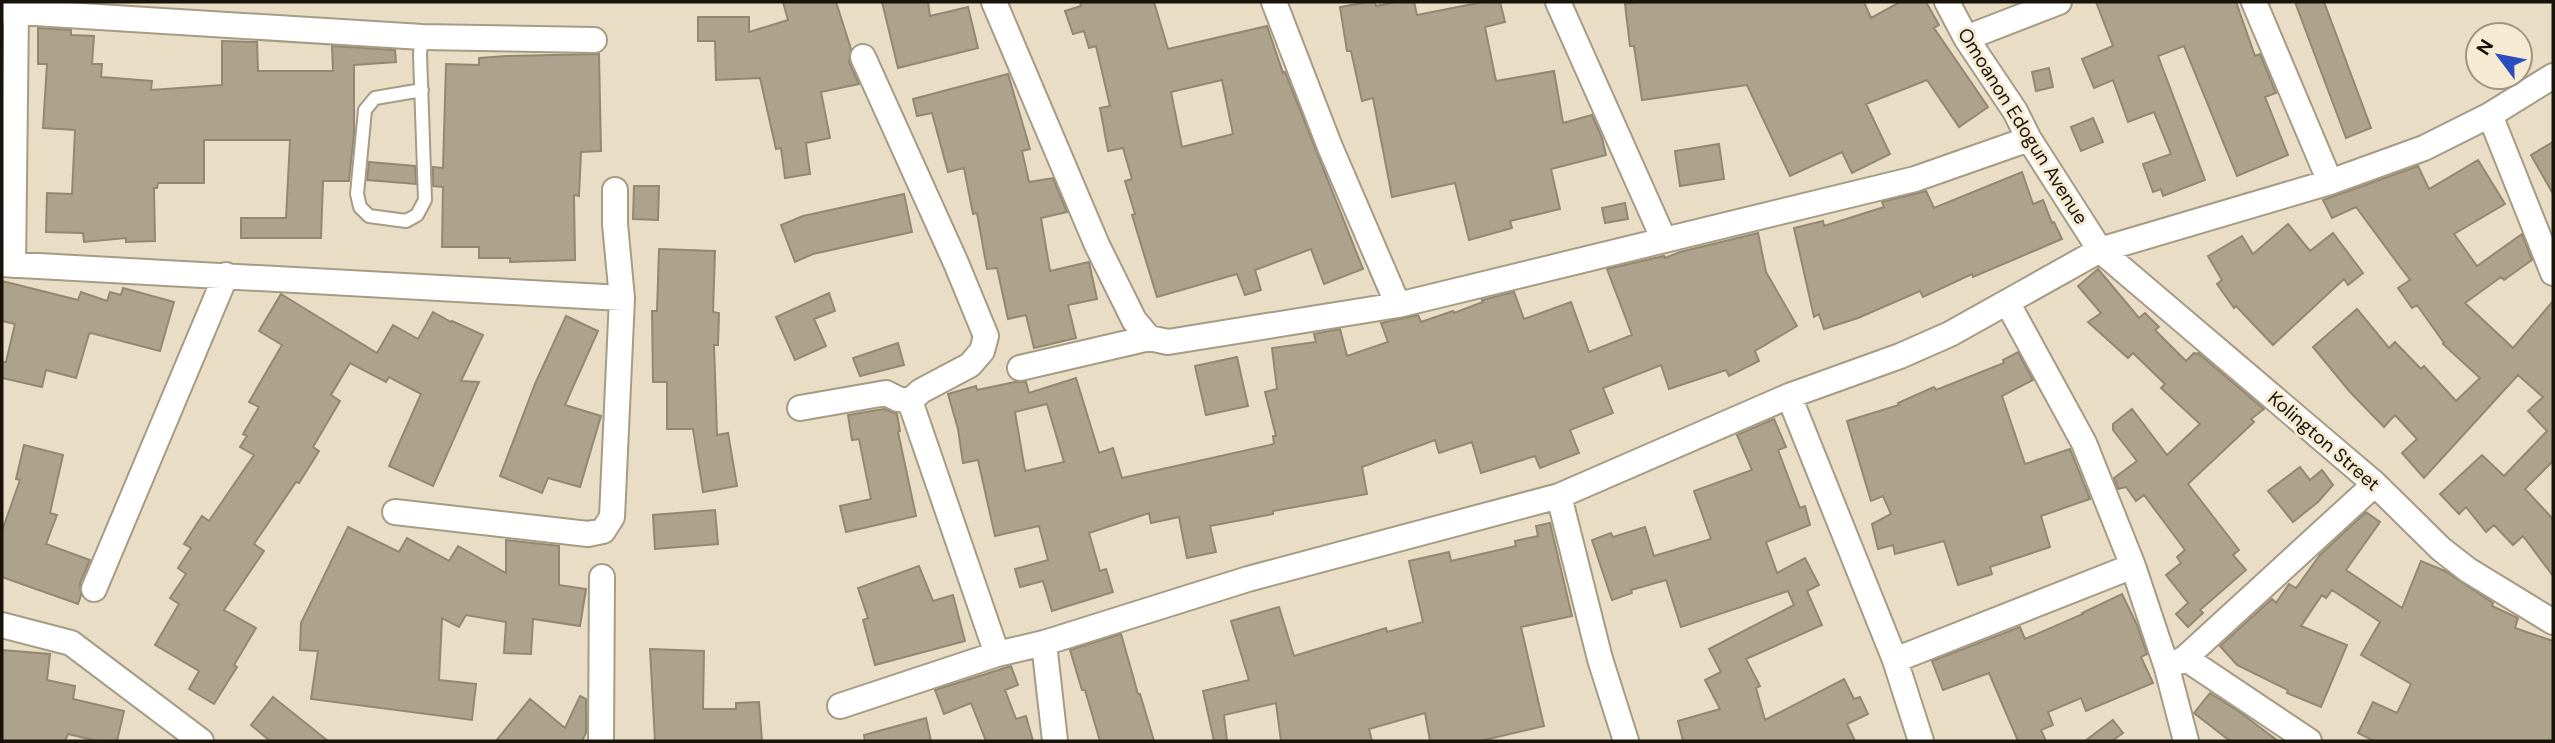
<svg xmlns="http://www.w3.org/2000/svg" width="2555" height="743" font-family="'DM Sans',sans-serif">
  <rect width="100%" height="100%" fill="#e9ddc5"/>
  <path fill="#ada28b" stroke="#928872" stroke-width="2" fill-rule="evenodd" d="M783,2H836L851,49L849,62L859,84L821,92L830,138L806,143L810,174L785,178L781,148L776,149L760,78L716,80L715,41H698V17H749V32L788,20Z
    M882,2H928L930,16L968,7L978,48L898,68Z
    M1080,2H1154L1168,49L1267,26L1283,73L1285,72L1363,269L1324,284L1311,249L1255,270L1261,290L1245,295L1237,274L1157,297L1132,215L1135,214L1125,181L1132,179L1123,148L1108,151L1100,108L1110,106L1096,46L1089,48L1084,31L1073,34L1065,11L1081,6ZM1222,80L1233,134L1182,147L1171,92Z
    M1369,2H1375L1376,6L1396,2H1414L1417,15L1483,2H1500L1505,22L1485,27L1496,81L1554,71L1563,123L1592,115L1602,138L1606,155L1551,169L1560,209L1510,221L1512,228L1469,240L1455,183L1392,197L1373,98L1362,101L1351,51H1347L1340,7Z
    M1638,2H1864L1871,18L1900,2H1926L1939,25L1934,28L1988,107L1959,127L1927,80L1866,104L1890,154L1852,173L1842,152L1790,176L1747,85L1642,100L1634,46H1630L1625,4Z
    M2096,2H2236L2255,56L2260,54L2276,93L2265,97L2288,155L2237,176L2184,46L2158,56L2205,180L2163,196L2161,189L2153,192L2143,164L2171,154L2154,112L2128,122L2113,80L2094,88L2082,59L2113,46Z
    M2295,2H2324L2371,128L2346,138Z
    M38,28L71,30V35L94,36L92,64H102L101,77L152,81L151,90L222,85V41L257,42L258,71H333L332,46L395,50L396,62L354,65V133L349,181H323L321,238H241V218H286L290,140H204V183H158L157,188H154L155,241L126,242V238L84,242L83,233L46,232L47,193L72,194L75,130L43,128L47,64H38Z
    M599,54L601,151L581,152L579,196L574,195L575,260L510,262V258H479V247H442L443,187L433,186V167L443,168L446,64L479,65V58L507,56Z
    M2049,68L2053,87L2036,91L2032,72Z
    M1008,74L1030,149L1022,151L1029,182L1053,178L1067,212L1041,218L1050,271L1089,262L1097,299L1068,305L1076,338L1034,348L1026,315L1008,319L997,268L987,269L977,213L973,214L964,168L948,172L932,113L917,116L913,99Z
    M2093,118L2103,142L2081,151L2071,127Z
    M2553,142V194L2531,155Z
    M1719,144L1724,179L1680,186L1675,151Z
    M2478,160L2505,204L2454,234L2477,266L2522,234L2532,260L2504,280L2501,277L2465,303L2513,348L2553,301V461L2525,489L2553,519V576L2523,536L2513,545L2494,525L2486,532L2466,507L2459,514L2440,494L2482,455L2504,476L2547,431L2528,411L2543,397L2518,375L2424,478L2402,453L2417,439L2395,415L2384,427L2350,392L2313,347L2357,309L2389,348L2395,342L2421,369L2424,366L2456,401L2480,378L2443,344L2444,343L2417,305L2412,308L2398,288L2410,280L2356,207L2332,218L2323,200L2418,166L2429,189Z
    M369,162L415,166L416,184L367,180Z
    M2022,172L2033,204L2043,200L2052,223L2054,222L2062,239L1973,277L1972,274L1923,297L1920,291L1858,318L1824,329L1819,314L1814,317L1794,228L1823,221L1824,226L1884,207L1882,202L1926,191L1934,208Z
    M634,186H659L658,220L633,219Z
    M904,194L912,232L813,254L795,262L781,225L803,216Z
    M1625,203L1628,219L1605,223L1602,208Z
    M2288,224L2310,251L2333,233L2363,273L2348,285L2344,279L2273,345L2236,306L2234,308L2217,284L2222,280L2208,256L2242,236L2253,254Z
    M1758,233L1766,272L1797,326L1755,351L1759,361L1729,376L1726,370L1669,389L1661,365L1603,388L1613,413L1570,430L1579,453L1540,468L1535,456L1481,473L1472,442L1439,453L1435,440L1362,467L1367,494L1273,511V514L1210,526L1216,552L1187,558L1179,517L1151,523L1149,513L1089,533L1100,571L1106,569L1113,592L1052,611L1043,581L1020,587L1015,569L1048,560L1039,526L995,536L978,460L963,463L958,429L948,394L976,386L977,390L1015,382H1026L1029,393L1076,378L1099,453L1113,448L1122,478L1274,444L1273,436H1276L1265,392L1277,389L1272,348L1316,342L1314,334L1340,329L1347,356L1388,342L1381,323L1418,315L1421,322L1453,311L1454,313L1483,302L1482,300L1514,292L1524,319L1571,302L1589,352L1632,335L1607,269L1664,256L1665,258L1680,252ZM1047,404L1064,462L1025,471L1015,412Z
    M659,249L715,251L713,312L719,313L718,345H714L717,435L728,433L737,486L703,492L693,429H667V382H653L652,311H657Z
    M2098,269L2139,318L2145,313L2159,327L2155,330L2186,361L2194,353L2196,354L2198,353L2264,409L2251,419L2254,422L2188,484L2239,550L2233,555L2246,570L2200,610L2203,613L2188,627L2176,614L2188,603L2166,575L2181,563L2177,557L2185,550L2144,495L2136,501L2126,487L2118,489L2114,478L2137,461L2113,430V424L2132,409L2167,455L2200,424L2161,388L2165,384L2133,353L2128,358L2088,322L2101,313L2078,286Z
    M2,281L78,300L81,292L107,301L110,292L121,295L123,288L174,302L160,351L91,333L89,334L76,378L46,370L42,387L2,378V362H6L15,324L2,321Z
    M829,293L835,311L814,319L826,346L795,360L776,317Z
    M281,294L377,353L393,325L418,339L433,312L451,322L452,321L483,335L461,381L479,382L433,486L389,466L421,394L389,377L386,382L350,363L331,395L340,401L313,447L319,451L299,483L296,482L254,544L264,551L224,610L256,628L234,665L237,667L214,704L189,689L199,671L155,645L179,604L170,598L186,574L178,568L191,548L184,544L202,516L209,521L254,455L240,447L247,436L243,434L259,407L249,402L282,345L259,331Z
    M566,316L598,331L565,405L601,416L580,487L548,478L542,493L500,476L535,384Z
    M898,343L904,365L860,376L853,358Z
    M2018,352L2033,380L2002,396L2025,464L2070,449L2090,499L2041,516L2050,547L1990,567L1992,574L1958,585L1944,541L1895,554L1893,545L1878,549L1872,524L1891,514L1883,496L1871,501L1847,421L1899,405L1898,403L1934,387L1936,390L2004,363L2003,360Z
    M1237,357L1248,406L1206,415L1195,366Z
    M884,409L897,414L900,431L898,432L916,516L846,532L840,506L871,499L859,439L852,440L848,415Z
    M1774,419L1786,447L1778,450L1800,508L1805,506L1810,525L1766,542L1777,573L1805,558L1819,585L1807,591L1822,625L1746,659L1760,686L1756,688L1765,720L1844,679L1854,699L1860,697L1868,714L1847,724L1855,741H1683L1678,721L1720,709L1705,680L1721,672L1709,649L1794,605L1788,591L1681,627L1666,580L1631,590L1632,593L1612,600L1592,540L1611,533L1613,537L1645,527L1654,556L1711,539L1694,491L1752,470L1737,435Z
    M24,445L63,455L50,513L57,515L46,544L90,560L80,583L81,595L78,604L2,577V531L20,480L16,479Z
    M2300,467L2310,480L2322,470L2333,485L2318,502L2293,522L2268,491Z
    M715,510L718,544L655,549L653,515Z
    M2366,512L2380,522L2346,570L2402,608L2421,561L2445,571L2493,603L2492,606L2518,618L2515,628L2553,641V741H2374L2358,733L2373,702L2397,713L2411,684L2361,655L2380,622L2332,590L2326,598L2322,595L2301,626L2347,645L2321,707L2287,693L2288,690L2237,665L2220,646L2272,599L2276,603L2289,584L2296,588L2320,555Z
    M1550,523L1572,616L1521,627L1544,726L1480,741H1430L1425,713L1369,729L1372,741H1281L1276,703L1224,715L1227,741H1214L1203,691L1249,680L1231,621L1279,607L1294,656L1386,628L1387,632L1423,622L1409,561L1449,552L1451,561L1516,546L1515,541L1538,536L1536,526Z
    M348,527L399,552L407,538L449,561L458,546L506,573V540L559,546V585L586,589L580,626L533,619L531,654L504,653L506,622L466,615L459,627L442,618L439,680L476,684L472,720L311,699L318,651L300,650L301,623Z
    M919,566L933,601L953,595L965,641L875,665L863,620L868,618L858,588Z
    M2122,594L2137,625L2147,654L2141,657L2153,683L2086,711L2081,698L2048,712L2053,725L2041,730L2046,741H2018L1989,673L1943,690L1932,661L2020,627L2025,639L2083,614L2082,613Z
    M1121,634L1138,694H1140L1154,741H1100L1085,690H1082L1070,650Z
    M650,649L704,651L703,709H736V703L759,702L762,741H655Z
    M2,650L50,654L47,680L75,686L73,699L124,711L117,741H97L68,734L65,741H2Z
    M1011,666L1018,685L1005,690L1016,719L1026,716L1033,741H986L971,703L944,714L935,690Z
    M2210,693L2241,713L2278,741H2230L2194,713Z
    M580,696L586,699V733L582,741H496L530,699L565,728Z
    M273,697L328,741H270L251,725Z
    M926,718L931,741H865L864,735Z
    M2113,720L2123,733L2112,741H2085Z"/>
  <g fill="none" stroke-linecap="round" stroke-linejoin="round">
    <g stroke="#a69c85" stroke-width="16">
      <path id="lane" d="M422,90L375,98L365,110L357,194L360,207L369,216L406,221L417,215L425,200L420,54L422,37"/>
    </g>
    <g stroke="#a69c85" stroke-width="28">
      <path id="street" d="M994,2L1097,245L1134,320L1149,338
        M1274,2L1330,147L1398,305
        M1558,2L1664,240
        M1947,2L1966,38L2015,111L2029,139L2100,250L2375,484L2441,549L2468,570L2553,622
        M2254,2L2330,182
        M2,11L422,37L594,40
        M1966,38L2059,2
        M863,57L956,263L986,336L982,351L970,365L921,391L910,401
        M2490,115L2553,273
        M2,264L622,298
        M13,265L16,12
        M2007,302L2084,443L2133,566L2167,668L2186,741
        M1020,368L1149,338L1168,342L1398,305L1915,179L2029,139
        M1789,396L1895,660L1921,741
        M910,401L997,654
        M800,408L886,393L898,399L910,401
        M1559,496L1600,659L1626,741
        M395,512L588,534L603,531L612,517L622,298L615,224V190
        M94,589L226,275
        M2,625L71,643L201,741
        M1044,643L1055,741
        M2185,658L2309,741
        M1895,660L2133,566
        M2167,668L2185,658L2375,484
        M840,706L997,654L1044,643L1248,579L1559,496L1789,396L1900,356L1950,334L2100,250L2330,182L2424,148L2490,115L2553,76
        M601,741L602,577"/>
    </g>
    <use href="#lane" stroke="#fff" stroke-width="12"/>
    <use href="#street" stroke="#fff" stroke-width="24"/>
  </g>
  <g text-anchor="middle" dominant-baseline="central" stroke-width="6" stroke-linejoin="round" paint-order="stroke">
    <g font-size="19" fill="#18140c" stroke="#f6ebd2">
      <text transform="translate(2023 126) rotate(58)">Omoanon Edogun Avenue</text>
      <text transform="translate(2324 441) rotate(41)">Kolington Street</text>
    </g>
  </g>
  <rect width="2555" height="743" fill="none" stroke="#18140c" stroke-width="7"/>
  <g transform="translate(2499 56) rotate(302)"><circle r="33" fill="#f6ebd2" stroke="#9d9583" stroke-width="2"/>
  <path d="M0-5L12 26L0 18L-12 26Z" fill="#2a4ebd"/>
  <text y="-10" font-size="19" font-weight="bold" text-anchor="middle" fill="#18140c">N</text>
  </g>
</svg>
